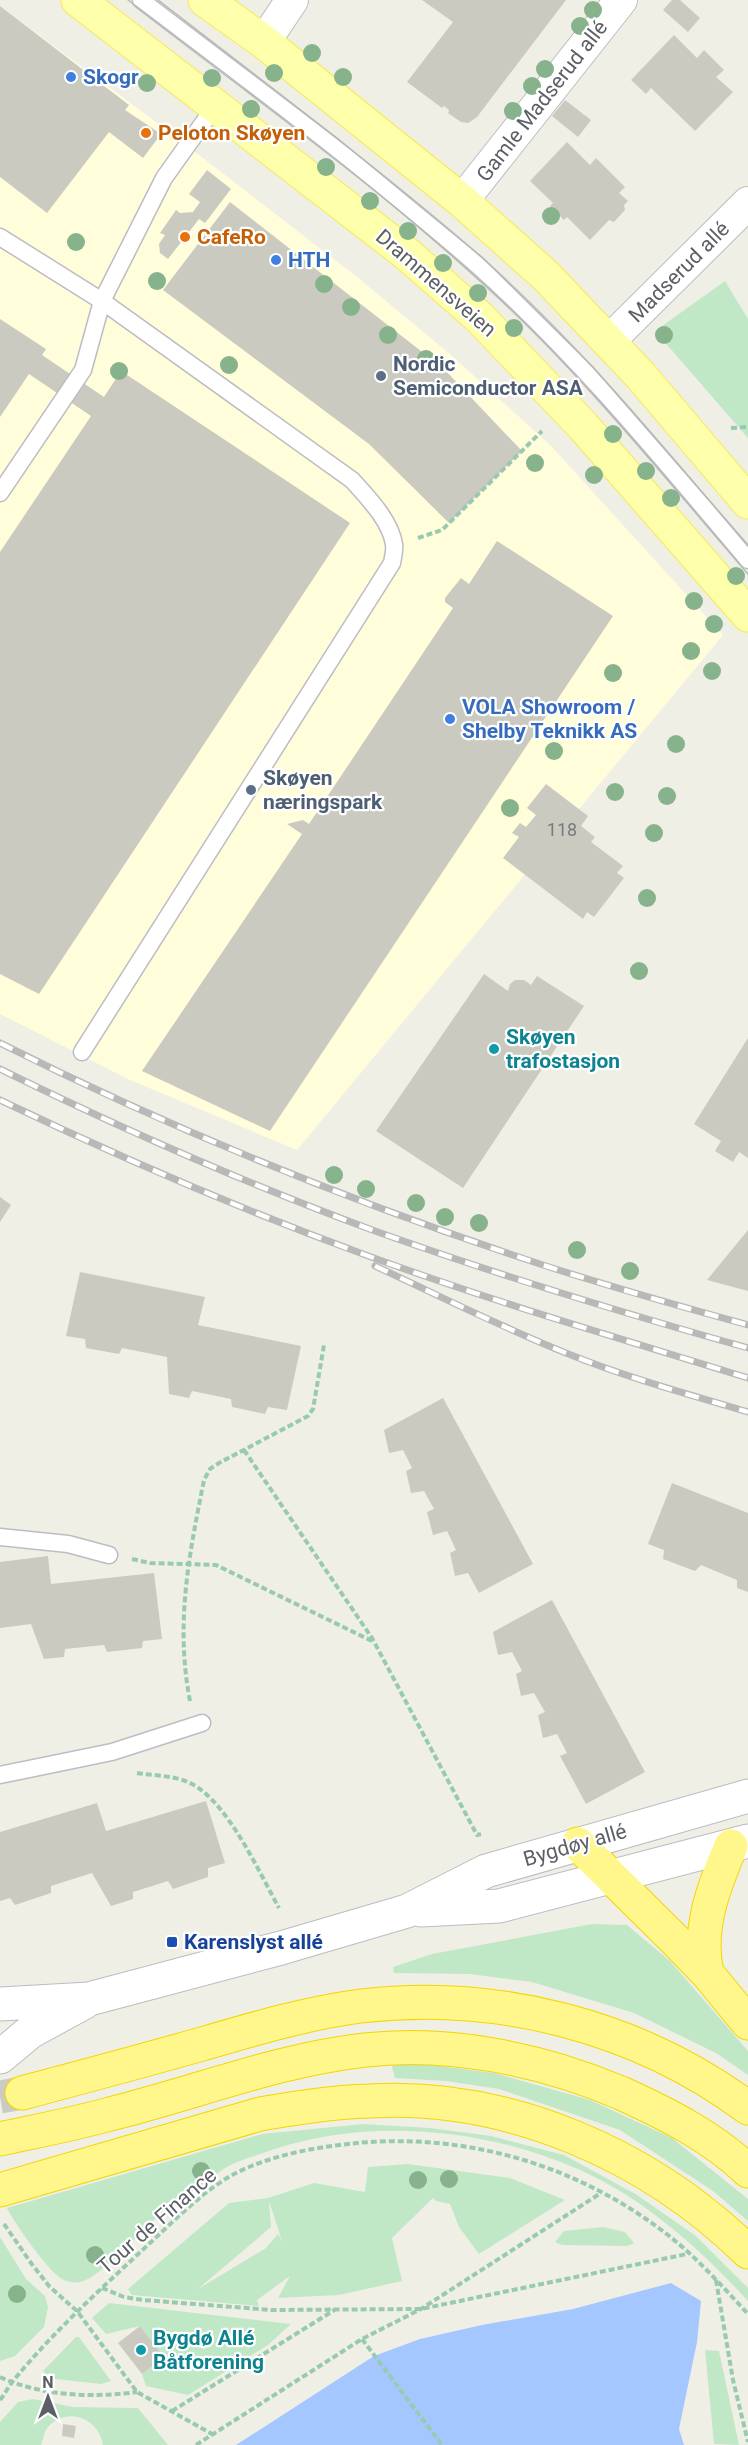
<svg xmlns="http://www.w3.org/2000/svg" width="748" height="2445" font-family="Roboto,sans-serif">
  <rect width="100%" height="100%" fill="#f0efe5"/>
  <path fill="#fffdda" d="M0,6L172,134L357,277L450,354L551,446L723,635L297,1150L130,1080L0,1014Z"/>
  <path fill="#c0e8c7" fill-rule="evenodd" d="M725,281L748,319V438L655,331Z
    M592,1924L627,1925L670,1961L748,2051V2075L716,2053L634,2013L532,1982L470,1974L394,1973L393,1967L432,1954Z
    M391,2064L431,2065L494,2073L590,2100L672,2138L748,2199V2221L713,2191L620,2130L499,2089L446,2081L395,2078Z
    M363,2124L430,2128L491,2136L564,2155L637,2195L696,2236L748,2288V2301C715,2265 680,2232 640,2204C537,2132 381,2109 263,2153C252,2157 239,2160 229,2166C219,2171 209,2180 199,2187C185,2197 169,2207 155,2219C139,2233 99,2279 80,2282C75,2283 67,2282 62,2279C49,2272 14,2223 7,2208L262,2134Z
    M408,2164L510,2178L565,2200L479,2254L459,2227L450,2204L436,2201L433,2198L392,2238L402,2281L339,2295L278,2298L290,2276L257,2300L259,2306L132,2295L128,2289L229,2203L268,2198L314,2183L365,2192L368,2167ZM269,2201L282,2241L278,2234L266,2248L198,2289L271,2227Z
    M603,2227L625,2232L634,2243L627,2246L562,2245L555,2242L564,2231Z
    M0,2237L26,2279L45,2296L48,2307L44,2327L15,2356L0,2361Z
    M109,2303L291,2324L268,2345L188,2395L146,2386L142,2374L164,2357L140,2326L106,2334L92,2318Z
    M76,2337H79L111,2381L101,2384L46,2378L43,2371Z
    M705,2350L719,2351L739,2445L714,2444Z
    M33,2399L73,2407L138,2408L168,2445H103C99,2418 67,2406 48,2427C44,2431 43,2440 41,2445H0V2422L18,2402Z"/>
  <path fill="#a5c7ff" d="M671,2283L701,2301L697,2342L679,2429L684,2445H236L374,2356L420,2339L482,2325L573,2309Z"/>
  <path fill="#cbcac1" d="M422,0H566L477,117L468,123L461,122L448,113L449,110L444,106L442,108L407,82L453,22Z
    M672,0H680L700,18L688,32L663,10Z
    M0,6L129,105L125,110L161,134L143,158L109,132L47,213L0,177Z
    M674,35L697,58L704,50L724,70L716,77L733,92L695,131L651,88L646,94L631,80Z
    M565,100L591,120L578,137L552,116Z
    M567,142L590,165L596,158L625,187L619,193L628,201L624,205L625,210L614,222L609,220L590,240L567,217L564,220L550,206L553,203L530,181Z
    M207,170L231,189L205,223L199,219L168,259L160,253L159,244L165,235L160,233L176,210L180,213L193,212L200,202L189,194Z
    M230,202L444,369L522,451L449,523L369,444L163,290Z
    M0,319L46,349L42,355L104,397L121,371L350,523L39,994L0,974V552L91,416L29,374L0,417Z
    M497,541L613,616L270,1131L142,1071L302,834L287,824L303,820L309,824L453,608L445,602V598L461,578L469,584Z
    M546,784L588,816L581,826L595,837L591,842L623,866L617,873L624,878L594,917L587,912L583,919L503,858L519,837L512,833L520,823L526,827L536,815L527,808Z
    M484,974L508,991L510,984L515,980H524L531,985L537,976L584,1006L463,1188L376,1131Z
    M748,1038V1158L739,1152L733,1162L715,1151L721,1141L694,1124Z
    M0,1197L11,1205L0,1222Z
    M748,1230V1291L707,1280Z
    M80,1272L205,1297L198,1325L301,1346L287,1410L268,1407L265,1414L232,1407L231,1399L192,1391L189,1398L169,1394L167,1357L122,1348L119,1354L86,1348L85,1339L66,1336Z
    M443,1398L533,1564L479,1593L468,1573L455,1576L450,1553L456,1550L447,1531L433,1535L427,1512L434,1509L424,1491L411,1493L406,1471L412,1468L403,1450L389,1453L384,1430Z
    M672,1483L748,1513V1592L737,1588V1580L701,1565L695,1571L663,1559L664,1550L648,1544Z
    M48,1556L51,1584L154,1573L162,1639L143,1641L142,1648L107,1652L104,1645L65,1649L64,1657L44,1659L31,1624L0,1628V1562Z
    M552,1600L645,1772L586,1804L560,1756L567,1753L557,1734L543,1738L538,1715L545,1712L534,1693L521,1696L516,1674L522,1671L512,1652L498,1655L493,1632Z
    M206,1801L225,1863L208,1868V1877L173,1889L168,1881L133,1892V1899L111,1906L92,1873L51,1886V1893L15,1905L10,1898L0,1901V1832L97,1803L106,1831Z
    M140,2326L164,2357L142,2374L118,2343Z
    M63,2424L76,2426L74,2438L62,2436Z"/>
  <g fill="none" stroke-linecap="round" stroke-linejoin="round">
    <path stroke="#cbcbc5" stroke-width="33" stroke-dasharray="33 16" stroke-linecap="butt" d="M0,2097L22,2093"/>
    <g stroke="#bcbdc4" stroke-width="19">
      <path id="lane" d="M141,0C254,87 369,170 476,264C576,353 662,458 748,560
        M0,237L102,301L83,370L0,493
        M82,1052L392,563C393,557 395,550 394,544C390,520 368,498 352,480L102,301L164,178L216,105
        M0,1537L68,1544L109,1555
        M0,1775L112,1752L202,1723"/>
    </g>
    <g stroke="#bcbdc4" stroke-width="34">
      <path id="street" d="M264,42L292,0
        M462,201L621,0
        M609,341L748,203"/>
    </g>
    <g stroke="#babcc3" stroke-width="35">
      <path id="secondary" d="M421,1910L499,1906L748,1841
        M0,2004L89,1999L281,1948L407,1911L486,1871L748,1796
        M0,2057L30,2032L85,2002"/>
    </g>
    <g stroke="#f8e955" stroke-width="35">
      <path id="primary" d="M78,0L407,254L479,317L583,426L748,615
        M205,0L264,42L462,201L546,276L641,376L748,502"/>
    </g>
    <g stroke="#f4d500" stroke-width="35">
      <path id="highway" d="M578,1844L676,1941L707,1973L748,2023
        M707,1973C697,1929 714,1886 731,1846
        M22,2093C82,2077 142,2061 202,2044C253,2029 307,2013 361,2006C497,1990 638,2026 748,2108
        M0,2139C37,2131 74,2124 110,2114C195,2093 277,2060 365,2050C450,2040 543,2060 621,2093C665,2113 713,2137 748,2171
        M0,2190L260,2114C296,2108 332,2102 369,2101C509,2093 649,2155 748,2252"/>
    </g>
    <path stroke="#98cab0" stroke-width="4" stroke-dasharray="6 3" stroke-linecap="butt" d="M731,428L748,427
      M418,538L442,530L542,431
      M244,1450L372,1638L477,1835L481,1834
      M132,1559L150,1563L216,1565L374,1642
      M190,1701C175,1624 189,1555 204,1480L210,1469L219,1463L308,1416L313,1409L324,1345
      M137,1773C155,1776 175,1775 192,1784C228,1803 259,1872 279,1908
      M4,2224L31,2263L49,2286L77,2311L137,2392L212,2434
      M716,2280L733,2380L748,2442
      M102,2288L124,2297L143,2300L272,2310L421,2309L687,2254
      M362,2339L442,2445
      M0,2377C41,2396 93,2398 137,2392
      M0,2400C5,2394 8,2387 13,2381C54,2331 103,2287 150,2243C176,2219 203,2191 234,2174C271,2155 316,2147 357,2143C465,2133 573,2164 660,2229C693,2253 721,2285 748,2314
      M172,2411L336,2309
      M196,2445L362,2339L421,2309L601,2193"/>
    <use href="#lane" stroke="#fff" stroke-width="16"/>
    <use href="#street" stroke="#fff" stroke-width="32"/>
    <use href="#secondary" stroke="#fff" stroke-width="33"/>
    <use href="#primary" stroke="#fdffaa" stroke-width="33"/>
    <use href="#highway" stroke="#fff78c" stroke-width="33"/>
    <path stroke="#b8b8b9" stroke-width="1.5" d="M128,0C257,98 391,196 509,308C595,390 670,484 748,574
      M158,0L337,138L483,258L593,367L748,545"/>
    <g stroke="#b8b8b9" stroke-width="7">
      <path id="rail" d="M0,1043C175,1131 357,1204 543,1265C611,1287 679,1306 748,1325
        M0,1069C122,1129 247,1184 375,1231C498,1275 623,1313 748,1348
        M0,1100C119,1157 240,1209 363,1254C490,1301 619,1338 748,1378
        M375,1266C438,1295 501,1327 566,1353C625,1377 687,1394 748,1412"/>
    </g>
    <use href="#rail" stroke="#fff" stroke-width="4.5" stroke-dasharray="14" stroke-linecap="butt"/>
  </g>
  <g fill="#86b38b">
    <circle cx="593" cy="10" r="9"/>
    <circle cx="580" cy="26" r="9"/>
    <circle cx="312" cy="53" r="9"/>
    <circle cx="545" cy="69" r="9"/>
    <circle cx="274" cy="73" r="9"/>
    <circle cx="343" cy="77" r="9"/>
    <circle cx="212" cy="78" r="9"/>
    <circle cx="147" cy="83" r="9"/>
    <circle cx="532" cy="86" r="9"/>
    <circle cx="251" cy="109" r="9"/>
    <circle cx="513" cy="111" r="9"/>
    <circle cx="326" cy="167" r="9"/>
    <circle cx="370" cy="201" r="9"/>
    <circle cx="551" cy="216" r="9"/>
    <circle cx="408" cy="231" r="9"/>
    <circle cx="76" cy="242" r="9"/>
    <circle cx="443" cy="263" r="9"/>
    <circle cx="157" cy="281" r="9"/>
    <circle cx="324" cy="284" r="9"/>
    <circle cx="478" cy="293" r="9"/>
    <circle cx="351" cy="307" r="9"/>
    <circle cx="514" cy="328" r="9"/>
    <circle cx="388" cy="335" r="9"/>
    <circle cx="664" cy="335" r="9"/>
    <circle cx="426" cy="359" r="9"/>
    <circle cx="229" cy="365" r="9"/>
    <circle cx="119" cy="371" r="9"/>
    <circle cx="613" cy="434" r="9"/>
    <circle cx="535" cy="463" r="9"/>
    <circle cx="646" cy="471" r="9"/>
    <circle cx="594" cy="475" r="9"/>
    <circle cx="671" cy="498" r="9"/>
    <circle cx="736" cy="576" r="9"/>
    <circle cx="694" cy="601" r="9"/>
    <circle cx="714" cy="624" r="9"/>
    <circle cx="691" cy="651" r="9"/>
    <circle cx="712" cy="671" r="9"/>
    <circle cx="613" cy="673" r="9"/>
    <circle cx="676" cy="744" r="9"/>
    <circle cx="554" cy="751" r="9"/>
    <circle cx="615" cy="792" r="9"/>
    <circle cx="667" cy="796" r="9"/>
    <circle cx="510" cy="808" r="9"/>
    <circle cx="654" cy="833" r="9"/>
    <circle cx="647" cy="898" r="9"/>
    <circle cx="639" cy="971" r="9"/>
    <circle cx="334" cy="1175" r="9"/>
    <circle cx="366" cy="1189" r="9"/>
    <circle cx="416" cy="1203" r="9"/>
    <circle cx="445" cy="1217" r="9"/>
    <circle cx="479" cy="1223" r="9"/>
    <circle cx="577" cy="1250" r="9"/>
    <circle cx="630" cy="1271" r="9"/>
    <circle cx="201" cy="2171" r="9"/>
    <circle cx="449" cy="2179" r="9"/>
    <circle cx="418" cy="2180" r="9"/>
    <circle cx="95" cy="2255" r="9"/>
    <circle cx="17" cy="2294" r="9"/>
  </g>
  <g fill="#3f7fe0" stroke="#fff" stroke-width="2">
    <circle cx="71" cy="77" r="6"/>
    <circle cx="276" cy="260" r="6"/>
    <circle cx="450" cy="719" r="6"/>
  </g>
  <g fill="#e8710a" stroke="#fff" stroke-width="2">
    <circle cx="146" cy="133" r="6"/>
    <circle cx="185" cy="237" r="6"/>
  </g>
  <g fill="#5c6f8a" stroke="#fff" stroke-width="2">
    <circle cx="381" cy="376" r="6"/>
    <circle cx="251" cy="790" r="6"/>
  </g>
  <g fill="#0f9aa8" stroke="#fff" stroke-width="2">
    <circle cx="494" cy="1049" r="6"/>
    <circle cx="141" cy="2350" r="6"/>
  </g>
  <rect fill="#1a4fb4" stroke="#fff" stroke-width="2" x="166" y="1936" width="12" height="12" rx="3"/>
  <g text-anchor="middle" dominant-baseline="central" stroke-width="4.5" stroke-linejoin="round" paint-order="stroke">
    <g font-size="18" fill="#787a7d">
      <text x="562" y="829">118</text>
    </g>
    <g font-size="21" font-weight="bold" fill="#366cbe" stroke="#fff" text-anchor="start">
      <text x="83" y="77">Skogr</text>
      <text x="288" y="260">HTH</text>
      <text x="462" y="707">VOLA Showroom /<tspan x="462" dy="24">Shelby Teknikk AS</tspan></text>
    </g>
    <g font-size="21" fill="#5c5f66" stroke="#fff">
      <text transform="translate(542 101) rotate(-52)">Gamle Madserud allé</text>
      <text transform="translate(679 272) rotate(-45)">Madserud allé</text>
      <text transform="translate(436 283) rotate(41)">Drammensveien</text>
      <text transform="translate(575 1845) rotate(-16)">Bygdøy allé</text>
      <text transform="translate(157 2221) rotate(-41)">Tour de Finance</text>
    </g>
    <g font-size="21" font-weight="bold" fill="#c56008" stroke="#fff" text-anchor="start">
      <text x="158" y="133">Peloton Skøyen</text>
      <text x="197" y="237">CafeRo</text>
    </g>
    <g font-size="21" font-weight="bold" fill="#4e5e75" stroke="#fff" text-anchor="start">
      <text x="393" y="364">Nordic<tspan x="393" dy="24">Semiconductor ASA</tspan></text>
      <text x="263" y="778">Skøyen<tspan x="263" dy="24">næringspark</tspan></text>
    </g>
    <g font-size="21" font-weight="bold" fill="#0d838f" stroke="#fff" text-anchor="start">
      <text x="506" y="1037">Skøyen<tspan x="506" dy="24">trafostasjon</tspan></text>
      <text x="153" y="2338">Bygdø Allé<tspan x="153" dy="24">Båtforening</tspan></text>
    </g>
    <g font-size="21" font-weight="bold" fill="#164399" stroke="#fff" text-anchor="start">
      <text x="184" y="1942">Karenslyst allé</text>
    </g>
  </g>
  <g transform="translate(48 2397)" stroke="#ffffff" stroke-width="4.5" paint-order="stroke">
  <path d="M0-4.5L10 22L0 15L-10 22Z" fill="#5c5f66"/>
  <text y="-9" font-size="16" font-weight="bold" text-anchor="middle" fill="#5c5f66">N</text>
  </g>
</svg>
